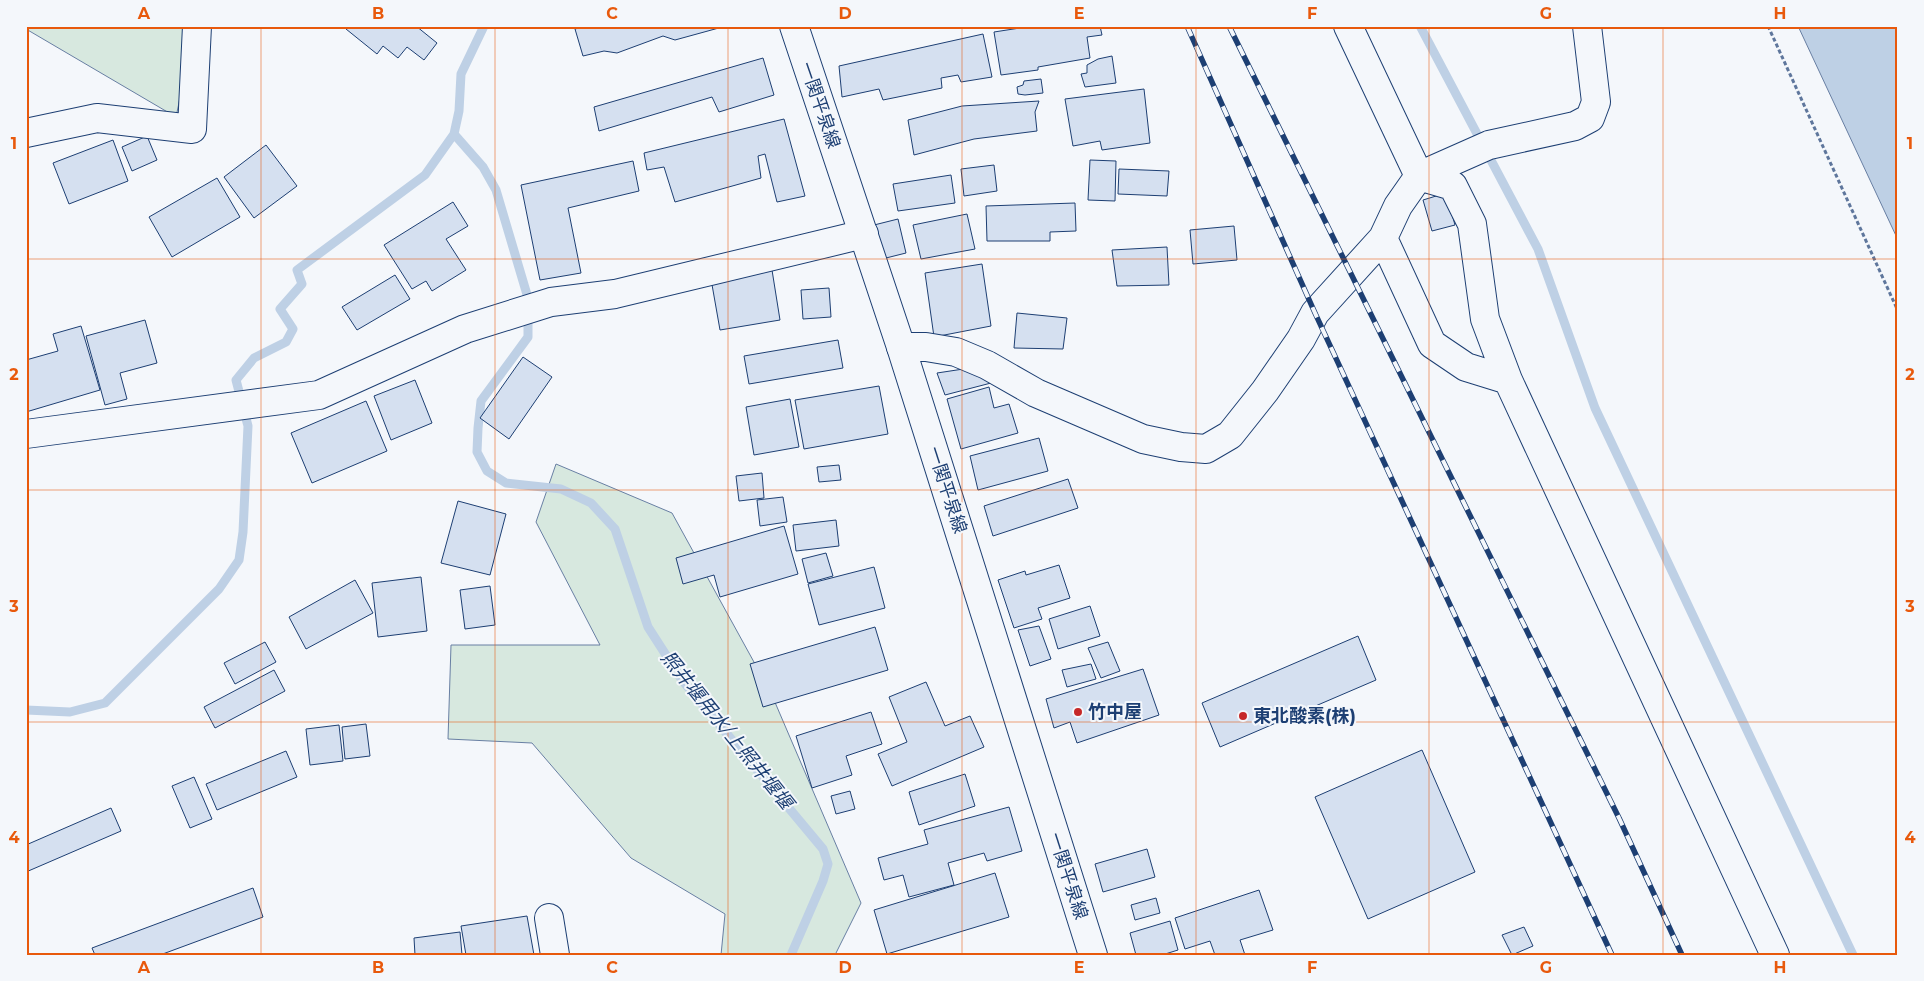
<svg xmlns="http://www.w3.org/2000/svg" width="1924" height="981" font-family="Montserrat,'Noto Sans JP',sans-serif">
  <rect width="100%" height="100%" fill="#f4f7fb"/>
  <path fill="#d7e8df" stroke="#687fa3" d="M26,26H195L176,117L26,29Z
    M556,464L672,513L771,693L861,903L835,955H721L725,914L631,858L532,743L448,739L451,645H600L536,522Z"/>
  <path fill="#bed0e5" stroke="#687fa3" d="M1798,26H1898V240Z"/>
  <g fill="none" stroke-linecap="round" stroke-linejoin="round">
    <path stroke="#bed0e5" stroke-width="9" d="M484,26L461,74L459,111L454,134L483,167L496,190L528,298V337L481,401L478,428L477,452L487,471L506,483L561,489L591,503L615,529L648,627L682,680L823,849L828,864L823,881L791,955
      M1420,26L1538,249L1595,408L1853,955
      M26,710L70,712L105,703L219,589L239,560L243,532L248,426L236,380L254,358L286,342L293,329L280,309L302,284L297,270L425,175L454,134"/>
  </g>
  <path fill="#d5e0f0" stroke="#1d3f73" d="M348,26H416L437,43L424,60L407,47L398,58L383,46L377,54L346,29Z
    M586,26H726L675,40L663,36L617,53L604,51L583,56L575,29Z
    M1033,26H1100L1102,35L1087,37L1090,58L1038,67V70L1001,75L994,32Z
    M983,34L992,77L961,82L958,75L941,78L942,88L883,100L879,89L842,97L839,66Z
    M1112,56L1116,83L1085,87L1081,74L1087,73V65L1098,59Z
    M763,58L774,95L719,112L712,97L599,131L594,107Z
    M1041,79L1043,93L1025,95L1018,94L1017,87L1023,85L1024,81Z
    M1144,89L1150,143L1102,150L1100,141L1073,146L1065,99Z
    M1039,101L1035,112L1037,131L974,139L914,155L908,120L962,106Z
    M784,119L805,196L777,202L765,154L758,156L761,178L675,202L664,167L647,170L644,153Z
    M147,136L157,160L132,171L122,147Z
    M113,140L128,181L69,204L53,163Z
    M266,145L297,186L254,218L224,177Z
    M1090,160L1116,161L1115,201L1088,200Z
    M633,161L639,191L568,208L581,273L540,280L521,185Z
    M994,165L997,191L964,196L961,169Z
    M1119,169L1169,171L1167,196L1118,194Z
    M951,175L955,203L898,211L893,184Z
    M217,178L240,217L172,257L149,217Z
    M1446,193L1455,225L1432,231L1423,200Z
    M453,202L468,226L446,239L466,270L432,291L426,281L412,289L384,245Z
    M1075,203L1076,231L1050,232V241H987L986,206Z
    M967,214L975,249L921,259L913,225Z
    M898,219L906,253L882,259L874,225Z
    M1234,226L1237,260L1193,264L1190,230Z
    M1167,247L1169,285L1117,286L1112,250Z
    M982,264L991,326L934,337L925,273Z
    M772,270L780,320L720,330L711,279Z
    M395,275L410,299L357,330L342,307Z
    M829,288L831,317L803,319L801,290Z
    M1017,313L1067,318L1063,349L1014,348Z
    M145,320L157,363L120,373L127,399L105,405L86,336Z
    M81,326L100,390L26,412V360L58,351L53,334Z
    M838,340L843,368L749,384L744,356Z
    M523,357L552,377L509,439L480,418Z
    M970,368L991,383L945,395L937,373Z
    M415,380L432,423L391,440L374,396Z
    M879,386L888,434L804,449L795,400Z
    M989,387L994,408L1009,404L1018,433L961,449L947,399Z
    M790,399L799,447L754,455L746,407Z
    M366,401L387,451L312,483L291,433Z
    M1039,438L1048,471L978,490L970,456Z
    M839,465L841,480L819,482L817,467Z
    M762,473L764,498L739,501L736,476Z
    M1068,479L1078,508L993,536L984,506Z
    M783,497L787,522L760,526L757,500Z
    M458,501L506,514L490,575L441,563Z
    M836,520L839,546L796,551L793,525Z
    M784,526L798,574L720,597L714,575L683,584L676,558Z
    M826,553L833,576L808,583L802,559Z
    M1059,565L1070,598L1038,608L1042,619L1014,628L998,580L1025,571L1026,575Z
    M874,567L885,608L819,625L808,584Z
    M421,577L427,631L378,637L372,583Z
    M355,580L373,613L306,649L289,617Z
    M490,586L495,625L465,629L460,590Z
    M1090,606L1100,636L1058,649L1049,619Z
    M1039,626L1051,659L1030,666L1018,630Z
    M875,627L888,670L763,707L750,664Z
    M1358,636L1376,680L1220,747L1202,703Z
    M265,642L276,662L235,684L224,663Z
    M1108,642L1120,671L1101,678L1088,648Z
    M1091,664L1096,679L1067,687L1062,670Z
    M1143,669L1159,715L1077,743L1070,722L1054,728L1046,699Z
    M274,670L285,691L215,728L204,707Z
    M926,682L945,726L970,716L984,747L892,786L878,754L907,742L889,697Z
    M871,712L882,744L846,756L852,775L812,788L796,736Z
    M366,724L370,756L345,759L342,727Z
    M339,725L343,761L310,765L306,729Z
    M1422,750L1475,872L1368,919L1315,797Z
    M286,751L297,777L217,810L206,784Z
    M965,774L975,806L919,825L909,792Z
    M194,777L212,819L190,828L172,786Z
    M850,791L855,809L836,814L831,796Z
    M1009,807L1022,851L987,861L984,853L948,863L954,885L909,897L903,875L884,880L878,858L928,844L924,830Z
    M111,808L121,831L26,872V845Z
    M1147,849L1155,877L1103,892L1095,864Z
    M995,873L1009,917L887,954L874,910Z
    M253,888L263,917L160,955H95L92,948Z
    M1259,890L1273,930L1240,940L1245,955H1215L1210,941L1185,949L1175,918Z
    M1156,898L1160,913L1135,920L1131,905Z
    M527,916L534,955H466L461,926Z
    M1170,921L1178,950L1162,955H1136L1130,933Z
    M1524,927L1533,946L1512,955L1502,935Z
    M460,932L462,955H415L414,938Z"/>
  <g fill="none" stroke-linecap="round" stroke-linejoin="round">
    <g stroke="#1d3f73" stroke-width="30">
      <path id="minor" d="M1348,26L1419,176L1453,186L1472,224L1485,319L1508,380L1775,955
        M26,133L97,118L192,129L197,26
        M1383,238L1432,344L1466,367L1508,380
        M901,347H926L956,352L987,365L1036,393L1143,439L1181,447L1206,449L1230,435L1265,391L1301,339L1315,313L1383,238L1398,206L1419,176L1489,145L1575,126L1590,118L1596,102L1587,26
        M26,434L319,395L465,329L551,302L615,294L864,234
        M549,918L555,955"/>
    </g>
    <g stroke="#1d3f73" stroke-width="30">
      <path id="secondary" d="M794,26L901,347L1093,955"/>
    </g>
    <path stroke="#5e769c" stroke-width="3" stroke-dasharray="4 2.5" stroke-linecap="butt" d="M1768,26L1898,311"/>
    <use href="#minor" stroke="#f4f7fb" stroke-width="28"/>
    <use href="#secondary" stroke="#f4f7fb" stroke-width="28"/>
    <g stroke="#1d3f73" stroke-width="5.5">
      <path id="rail" d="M1187,26L1315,313L1612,955
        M1229,26L1619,818L1682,955"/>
    </g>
    <use href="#rail" stroke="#f4f7fb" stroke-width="4" stroke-dasharray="11" stroke-linecap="butt"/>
  </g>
  <path fill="none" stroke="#e8590c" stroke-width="1" stroke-opacity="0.55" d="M261,26V955M495,26V955M728,26V955M962,26V955M1196,26V955M1429,26V955M1663,26V955M26,259H1898M26,490H1898M26,722H1898"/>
  <g fill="#c62828" stroke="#f4f7fb" stroke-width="2">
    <circle cx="1078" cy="712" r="5"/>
    <circle cx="1243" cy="716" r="5"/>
  </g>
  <g text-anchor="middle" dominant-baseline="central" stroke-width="4" stroke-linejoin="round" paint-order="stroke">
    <g font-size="18" fill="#1d3f73" stroke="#f4f7fb">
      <text transform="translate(820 105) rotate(71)">一関平泉線</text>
      <text transform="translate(947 490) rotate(72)">一関平泉線</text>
      <text transform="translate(1068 876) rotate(72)">一関平泉線</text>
    </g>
    <g font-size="18" font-weight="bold" fill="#1d3f73" stroke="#f4f7fb" text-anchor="start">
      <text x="1088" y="712">竹中屋</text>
      <text x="1253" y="716">東北酸素(株)</text>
    </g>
    <g font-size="19" font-style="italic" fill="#1d3f73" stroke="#f4f7fb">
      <text transform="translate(727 730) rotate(51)">照井堰用水/上照井堰堰</text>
    </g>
  </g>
  <rect width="1924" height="981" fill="none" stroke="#f4f7fb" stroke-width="55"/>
  <rect x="28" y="28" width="1868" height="926" fill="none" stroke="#e8590c" stroke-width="2"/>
  <g font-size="16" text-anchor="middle" font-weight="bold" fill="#e8590c">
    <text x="144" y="19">A</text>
    <text x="378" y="19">B</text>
    <text x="612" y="19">C</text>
    <text x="845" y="19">D</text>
    <text x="1079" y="19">E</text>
    <text x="1312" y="19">F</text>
    <text x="1546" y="19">G</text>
    <text x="1780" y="19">H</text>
    <text x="14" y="149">1</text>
    <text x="1910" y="149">1</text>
    <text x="14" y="380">2</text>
    <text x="1910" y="380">2</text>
    <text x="14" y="612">3</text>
    <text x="1910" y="612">3</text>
    <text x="14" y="843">4</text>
    <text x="1910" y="843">4</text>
    <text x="144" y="973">A</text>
    <text x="378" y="973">B</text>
    <text x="612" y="973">C</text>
    <text x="845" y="973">D</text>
    <text x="1079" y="973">E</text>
    <text x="1312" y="973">F</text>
    <text x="1546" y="973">G</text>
    <text x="1780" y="973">H</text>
  </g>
</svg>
